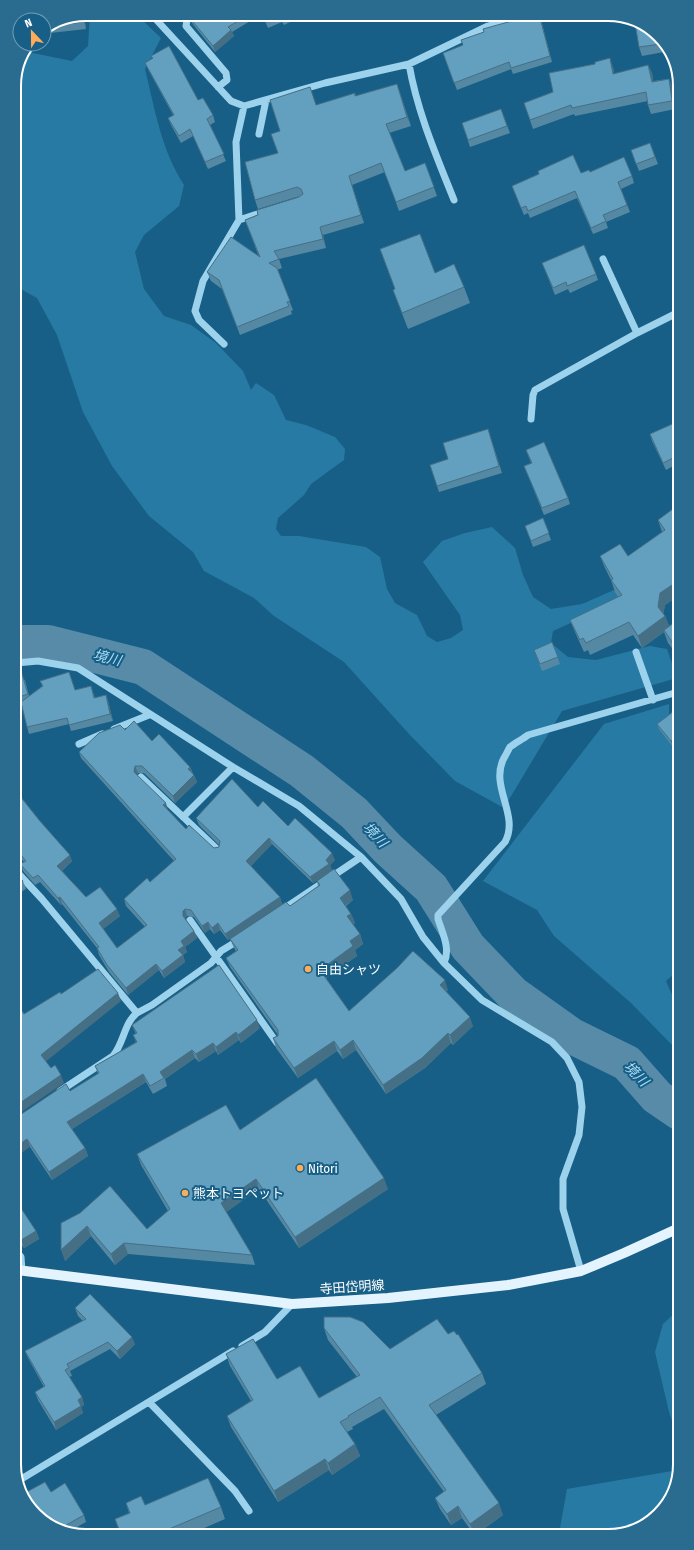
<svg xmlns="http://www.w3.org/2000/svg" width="694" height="1550" font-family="'Fira Sans Condensed','Noto Sans JP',sans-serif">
  <rect width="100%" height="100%" fill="#175f86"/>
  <path fill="#277aa4" d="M90,14H136L161,38L145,69C155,110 161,149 184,185L179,206L144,235L135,252L144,289L164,316L191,325L216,343L243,371L251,390L256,383L274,395L286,420L306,425L335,437L345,449L344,460L311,484L304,495L278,518L276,529L281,536H299L366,547L380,557L387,589L395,603L417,615L427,636L437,642L451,638L463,630L460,615L423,562L442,541L465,533L492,527L515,548L523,575L533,597L551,609L582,604L614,590L626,598L553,631L551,643L568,657L596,660L650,646L667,649L677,678L562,711L504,808L455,781L409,734L344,662L274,616L254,598L204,571L193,552L149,516L112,466L83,412L57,335L37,298L15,286L14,82L28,52L72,61L88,46Z
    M669,704V717L678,723V908L676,917L674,948L679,970L666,981L679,1011V1048L671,1044L631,1003L554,936L537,910L483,881L604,724Z
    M680,1308V1445L669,1412L655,1352L663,1324Z
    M678,1470L668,1504L631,1532L562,1533L560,1528L567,1489Z"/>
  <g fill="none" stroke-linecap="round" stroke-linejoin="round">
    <path stroke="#578ba8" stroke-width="36" d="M16,643H48L143,667L302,771L354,813L388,849L431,888L468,947L513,994L572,1036L627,1063L657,1097L679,1112"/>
    <path stroke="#9dd2ed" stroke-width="7" d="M151,14L231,101L244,106L325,83L409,64L488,26L530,14
      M188,14L186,26L226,73L227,80L218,87
      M409,64C417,111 436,155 454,200
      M259,134L266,100
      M239,220L267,211
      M603,259L637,333L677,313
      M224,344L199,320L195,311L203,281L239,220L236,142L244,106
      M531,419L533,395L535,390L637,333
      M636,652L653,700
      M16,663L38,661L78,668L233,767L299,806L361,857L401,899L423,937L444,963L482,1000L552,1042L567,1058L579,1082L582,1107L579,1135L563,1179V1209L581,1271
      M114,729L149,715
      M79,744L102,734
      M141,777L218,850
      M183,817L233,767
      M16,871L42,899L137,1013C124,1023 124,1043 113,1056L60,1091
      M282,910L361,857
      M190,920L277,1043
      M444,963C451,949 442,932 438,919V915L505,842C520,815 489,786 504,758C506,755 508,750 510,747C515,743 523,739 528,735L678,692
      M137,1013L152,1005L211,963L221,951L239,940
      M17,1252L21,1257L22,1271
      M242,1346L265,1332L292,1304
      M149,1402L235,1491L249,1511
      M18,1481L233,1351"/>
    <path stroke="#e4f4ff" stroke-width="10" d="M17,1270L292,1304L388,1298L508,1285L581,1271L624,1253L679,1228"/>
  </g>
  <path fill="#5589a3" d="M84,14L86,29L50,33L44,39V29L59,19Z
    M190,14H299L300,17L284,25L282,22L268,28L262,14L232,32L234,36L215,52L192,23L189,17Z
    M541,20L552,62L513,74L511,69L457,90L443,53Z
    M635,23L663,45L664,52L642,56L639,47Z
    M151,56L213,115L215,122L210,125L226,161L208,169L193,136L181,143L171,125L168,118L173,115L148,69L145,63L152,59Z
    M648,65L652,73L653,81L669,79L672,87L675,109L651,114L648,105V101L575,116L574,114L533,129L524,103L553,92L613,67L614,74Z
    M400,93L411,126L389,133L405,171L425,163L437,196L399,211L385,172L352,185L364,223L323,235L326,248L279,259L282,268L277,270L293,310L291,311L292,314L240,335L222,289L211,281L207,272L259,257L245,220L300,196L258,209L255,200L278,153L280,131L316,105L356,96Z
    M501,109L510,133L470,147L462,123Z
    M650,143L658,164L639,171L631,150Z
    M590,172L632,176L634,183L621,189L630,212L606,222L608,228L593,234L577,198L530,218L528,213L524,215L512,186L539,174L581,173Z
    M542,263L596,274L598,280L570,293L568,289L555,295Z
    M435,273L464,287L470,303L408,329L393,290Z
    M677,422V464L666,470L652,441L650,434Z
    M488,429L502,473L439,492L437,486L448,459Z
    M526,450L568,498L570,504L544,515L524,466L531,463Z
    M677,506L678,596L665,605L663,614L665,616L669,626L678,620V656L668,643L664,632L642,648L633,635L590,655L588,650L584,652L575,632L570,620L618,597L615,592L611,580L605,568L600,556H628L662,532L658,520Z
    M543,518L551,540L533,547L525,526Z
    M552,642L560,664L542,671L534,650Z
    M16,676L25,680L29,696L42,686L40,681L75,690L91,686L95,698L106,695L108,701L113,721L71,731L69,724L29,734L27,727L21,704L16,706Z
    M678,708L673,747L659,729L657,724Z
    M125,730L152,741L190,767L197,782L175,803L144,773H138L137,775L168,810L186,829L214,848L219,847V845L199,825L196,818L258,807L288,826L335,860L330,865L332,871L313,883L272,844L251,866L280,897L282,904L228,940L220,930L214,934L210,929L205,933L194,917L187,916L185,918L194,931L197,938L185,947L187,952L183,955L185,962L164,978L159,970L128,995L109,972L99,955L97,948L62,904L61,905L40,882L35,885L23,871L20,864L24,862L16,852V791L72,861L62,871L86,897L120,916L103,929L117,948L145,927L126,906L124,899L150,882L174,861L81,758L79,752Z
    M16,874L23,881L26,889L16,895Z
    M317,881L353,900L346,906L351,914L355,923L353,924L360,934L363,944L355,950L357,956L326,978L349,1011L448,990L446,992L473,1026L453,1045L451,1043L425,1068L386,1094L356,1050L343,1059L337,1051L298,1078L276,1048L273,1038L278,1035L230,967L226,958L236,951L234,948L230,939L290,906L318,886Z
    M132,1025L260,1028L241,1043L239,1040L218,1055L216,1051L199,1062L195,1058L165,1079L167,1086L153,1094L146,1082L72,1129L85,1148L88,1156L52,1180L30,1147L17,1117L70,1091L98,1074L95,1066L136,1042L133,1035L136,1034Z
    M240,1130L388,1189L299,1248L259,1189L226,1212L252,1255L255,1265L128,1254L115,1265L91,1236L65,1261L61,1223L147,1229L168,1211L141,1165L137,1154Z
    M17,1202L36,1231L39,1239L24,1248L17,1239Z
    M75,1308L135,1344L120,1359L110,1349L70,1371L72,1376L69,1377L82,1397L84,1405L81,1407L83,1413L56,1430L38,1400L35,1392L44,1387L28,1358L25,1351L83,1321L78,1316Z
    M324,1328L390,1349L448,1334L482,1373L486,1384L436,1415L503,1515L478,1533H473L462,1518L451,1525L440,1509L435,1498L444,1492L384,1409L352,1427L353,1429L347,1432L355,1444L360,1456L332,1475L329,1470L278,1502L231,1427L227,1416L251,1401L230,1366L226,1354L277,1379L319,1398L357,1377L328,1340Z
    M51,1492L84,1515L86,1522L70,1531L42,1521Z
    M126,1503L145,1505L221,1507L225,1519L188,1535L116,1536L120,1534L115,1519L129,1513Z"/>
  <path fill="#456f85" d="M84,14L86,29L84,22L83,15Z
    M539,14L541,20L552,62L550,56Z
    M48,27L50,33L44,39V30Z
    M231,30L234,36L215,52L213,46Z
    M661,42L663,45L664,52L661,44Z
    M610,58L613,67L616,82L613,74Z
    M648,65L652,73L655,90L652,82Z
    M669,79L672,87L675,109L672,101Z
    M397,84L411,126L407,117Z
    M349,176L352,185L364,223L361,215Z
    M320,227L323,235L326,248L323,239Z
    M678,581V596L665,605L663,618L665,616L670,628L664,630V632L642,648L638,636L658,607L660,593Z
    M106,695L108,701L113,721L110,714Z
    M678,735V743L673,747L671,741Z
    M135,766L138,773L136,779L134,772Z
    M190,767L192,774L188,769Z
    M194,775L197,782L175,803L173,796Z
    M166,803L168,810L163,805Z
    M269,838L272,844L249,868L246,861Z
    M332,853L335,860L330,865L332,871L313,883L310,877Z
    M70,855L72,861L60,873L57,866Z
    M350,890L353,900L343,907L340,898Z
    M60,897L62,904L61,905L58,898Z
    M280,897L282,904L228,940L225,934Z
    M117,909L120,916L102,930L99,923Z
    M185,909L187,916L185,918L183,916V911Z
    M351,914L355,923L351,926L347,916Z
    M208,922L210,929L205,933L202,926Z
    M218,923L220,930L214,934L212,928Z
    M194,931L197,938L185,947L187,952L183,955L185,962L164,978L162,971L181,941Z
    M360,934L363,944L355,950L357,956L323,980L320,970L350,941Z
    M156,964L159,970L128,995L126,988Z
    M445,980L448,990L444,995L440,985Z
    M118,993L121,1001L44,1063L41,1055Z
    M470,1017L473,1026L453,1045L450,1035Z
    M257,1020L260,1028L241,1043L238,1035Z
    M236,1032L239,1040L218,1055L216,1047Z
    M448,1033L451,1043L425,1068L386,1094L383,1085Z
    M353,1040L356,1050L343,1059L340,1050Z
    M334,1041L337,1051L298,1078L294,1068Z
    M213,1043L216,1051L199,1062L196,1054Z
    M192,1050L195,1058L165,1079L160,1072Z
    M143,1074L146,1082L70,1130L67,1122Z
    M61,1075L64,1083L17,1115V1105Z
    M27,1139L30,1147L17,1156V1146Z
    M85,1148L88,1156L52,1180L49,1172Z
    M384,1178L388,1189L299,1248L295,1237Z
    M256,1179L259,1189L225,1213L221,1203Z
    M87,1226L91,1236L65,1261L61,1250Z
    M36,1231L39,1239L24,1248L21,1240Z
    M124,1243L128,1254L115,1265L111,1254Z
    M132,1337L135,1344L120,1359L117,1351Z
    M82,1397L84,1405L81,1407L83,1413L56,1430L54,1422L78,1400Z
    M355,1444L360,1456L332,1475L328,1463Z
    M325,1459L329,1470L278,1502L274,1491Z
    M499,1503L503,1515L478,1533H474L470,1524Z
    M458,1506L462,1518L451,1525L447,1514Z"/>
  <path fill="#639fbe" stroke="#456f85" d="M190,14H250L228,27L231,30L213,46L189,17Z
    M263,14H291L281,19L279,16L266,22Z
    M537,14H539L550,56L511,68L509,62L454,83L443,53L463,45L461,40L484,32L483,29Z
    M83,15L84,22L48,26L59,19Z
    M635,23L652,29L661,42V44L639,47Z
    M169,46L198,100L203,98L213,115L207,119L224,154L205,162L190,129L179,136L168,118L174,115L145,63L153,58L151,56Z
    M610,58L613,74L648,65L652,82L669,79L672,101L648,105L646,92L572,108L571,105L530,120L524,103L553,92L549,73L595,64V62Z
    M397,84L407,117L386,124L405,171L425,163L434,187L396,202L381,163L349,176L361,215L320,227L323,239L274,251L279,259L269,263L277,268L290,301L287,302L289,306L237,327L219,280L207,272L231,237L260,257L245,220L258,215L257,210L299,197L303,194L301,189L297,187L255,200L245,162L278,153L271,134L280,131L270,100L310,87L316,105L355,93V96Z
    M501,109L507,126L468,140L462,123Z
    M650,143L655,157L636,164L631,150Z
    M573,155L581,173L589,170L590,172L624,157L632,176L618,182L627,205L603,215L606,221L591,228L575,191L528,211L526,206L521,208L512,186L539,174L538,171Z
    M420,234L435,273L454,264L464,287L402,313L393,290L395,289L380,249Z
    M584,245L596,274L567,286L566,282L553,288L542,263Z
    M677,422V456L663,463L650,434Z
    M488,429L499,466L437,486L430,465L448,459L443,443Z
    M544,442L568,498L542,508L524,466L532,463L526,450Z
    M677,506L678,581L660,593L658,607L665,616L638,636L629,622L586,643L583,638L580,640L570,620L622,595L611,580L613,579L600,556L620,544L628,556L665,530L658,520Z
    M543,518L549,533L531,541L525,526Z
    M678,620V647L676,648L664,630Z
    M552,642L558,657L540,664L534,650Z
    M69,672L75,690L91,686L94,698L106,695L110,714L69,725L67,718L27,727L21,702L43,686L40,681Z
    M22,674L28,694L16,698V676Z
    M678,708V735L671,741L657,724Z
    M134,721L152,741L159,734L190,767L188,769L194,775L173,796L142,766H135L134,772L166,803L163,805L186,829L189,825L214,848L219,847L220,841L196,818L232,779L258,807L263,801L288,826L295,818L332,853L326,860L329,864L310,877L269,838L246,861L280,897L225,934L218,923L212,928L208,922L202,926L191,910L185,909L183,911V916L194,931L181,941L184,946L178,950L183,955L162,971L156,964L126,988L107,965L97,948L99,947L60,897L58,898L38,875L33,878L20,864L26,861L16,849V791L39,820L70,855L57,866L86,897L100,887L117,909L99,923L117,948L147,925L124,899L147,878L150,882L176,859L79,752L99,733L120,725L125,730Z
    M334,869L350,890L340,898L351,914L347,916L360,934L350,941L353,946L320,970L349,1011L397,968L413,951L445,980L440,985L470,1017L450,1035L448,1033L422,1058L383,1085L353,1040L340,1050L334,1041L294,1068L273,1038L278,1036V1030L226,958L238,950L230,939L286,902L290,906L320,885L317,881Z
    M16,874L23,881L16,885Z
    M219,965L257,1020L238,1035L236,1032L216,1047L213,1043L196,1054L192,1050L160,1072L164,1078L150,1086L143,1074L67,1122L85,1148L49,1172L27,1139L17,1146V1117L66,1084L70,1091L99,1073L95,1066L137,1042L133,1035L137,1033L132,1025Z
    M98,969L118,993L41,1055L51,1068L55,1065L61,1075L17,1105V1015L22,1011L24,1014L60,992L61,994Z
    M316,1078L384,1178L295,1237L256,1179L221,1203L252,1255L124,1243L111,1254L87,1226L61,1250V1223L80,1213L110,1186L147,1229L170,1209L137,1154L226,1105L240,1130Z
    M17,1202L36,1231L21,1240L17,1235Z
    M90,1294L132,1337L117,1351L108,1342L67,1364L69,1368L65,1370L82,1397L78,1400L81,1406L54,1422L35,1392L45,1386L25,1351L86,1319L75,1308Z
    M324,1317H350L363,1322L390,1349L437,1319L448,1334L454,1331L457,1335L458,1334L482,1373L429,1405L499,1503L470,1524L458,1506L447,1514L435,1498L446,1490L380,1397L348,1416L349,1417L340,1422L355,1444L328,1463L325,1459L274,1491L227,1416L253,1400L226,1354L253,1339L277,1379L300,1366L319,1398L360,1375L324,1328Z
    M208,1478L221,1507L155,1535L116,1536L121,1534L115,1519L130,1513L126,1503L141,1496L145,1505Z
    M45,1482L51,1492L65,1483L84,1515L61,1528L42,1521L23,1494Z"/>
  <g fill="#ffac5a" stroke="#175f86" stroke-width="1.5">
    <circle cx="308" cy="969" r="4"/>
    <circle cx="300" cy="1168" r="4"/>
    <circle cx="185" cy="1193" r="4"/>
  </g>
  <g text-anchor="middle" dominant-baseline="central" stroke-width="4" stroke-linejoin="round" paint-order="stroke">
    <g font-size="13" fill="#fff" stroke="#175f86" text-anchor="start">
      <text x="316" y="969">自由シャツ</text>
      <text x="308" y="1168">Nitori</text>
      <text x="193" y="1193">熊本トヨペット</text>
    </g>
    <g font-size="13" fill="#fff" stroke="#175f86">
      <text transform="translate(352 1287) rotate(-4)">寺田岱明線</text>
    </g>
    <g font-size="14" font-style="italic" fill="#a9dcf5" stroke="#175f86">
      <text transform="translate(107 658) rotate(14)">境川</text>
      <text transform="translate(375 835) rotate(47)">境川</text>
      <text transform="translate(636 1074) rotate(45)">境川</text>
    </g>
  </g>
  <path d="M0 0H694V1550H0ZM86 21H608A65 65 0 0 1 673 86V1464A65 65 0 0 1 608 1529H86A65 65 0 0 1 21 1464V86A65 65 0 0 1 86 21Z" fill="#2a6c90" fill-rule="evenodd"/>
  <path fill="none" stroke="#fff" stroke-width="2" d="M86 21H608A65 65 0 0 1 673 86V1464A65 65 0 0 1 608 1529H86A65 65 0 0 1 21 1464V86A65 65 0 0 1 86 21Z"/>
  <g transform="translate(32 32) rotate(338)"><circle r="19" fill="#175f86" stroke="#749fb6"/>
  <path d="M0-3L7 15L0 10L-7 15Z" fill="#ffac5a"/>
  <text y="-6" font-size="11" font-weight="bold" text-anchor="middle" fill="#ffffff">N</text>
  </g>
</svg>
